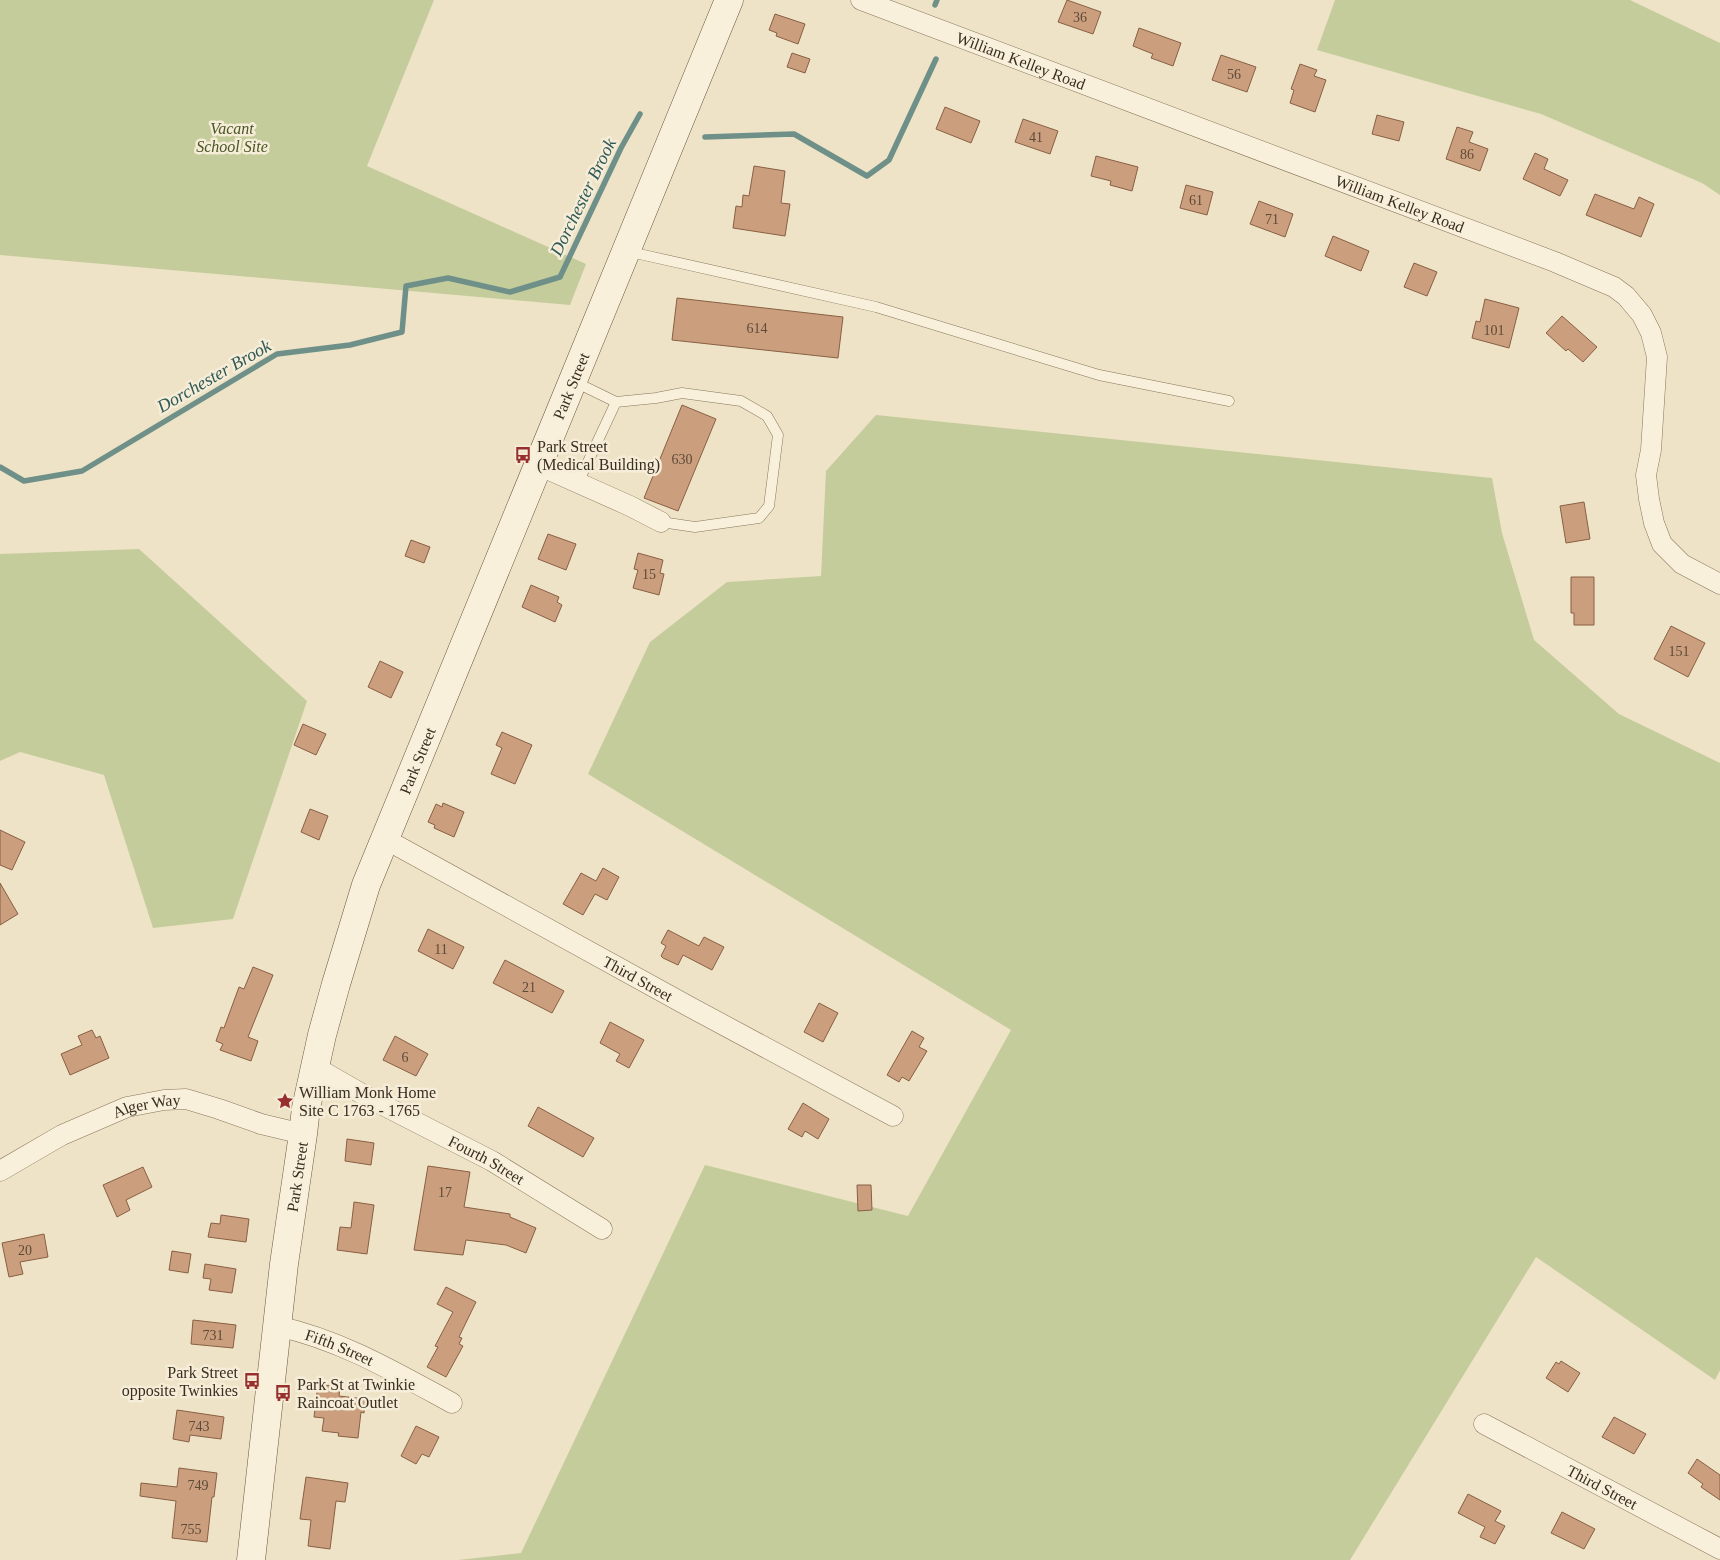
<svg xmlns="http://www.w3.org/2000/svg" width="1720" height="1560" font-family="Georgia,serif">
  <rect width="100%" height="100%" fill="#eee3c7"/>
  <path fill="#c5cc9b" d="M0,0H434L367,166L586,264L570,305L0,255Z
    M1335,0H1630L1720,43V195L1702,183L1541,114L1317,50Z
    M876,415L1492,478L1502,533L1534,640L1619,714L1720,763V1370L1715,1380L1536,1257L1350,1560H458L521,1553L705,1165L908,1216L1011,1030L588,774L650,642L727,582L821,576L826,471Z
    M139,549L307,701L233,919L153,928L104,775L20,752L0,761V554Z"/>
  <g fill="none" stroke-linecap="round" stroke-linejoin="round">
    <path stroke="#6f9088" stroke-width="5.5" d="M935,5L937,0
      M705,137L794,134L867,176L889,160L936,59
      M0,467L24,481L82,471L277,354L350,345L402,332L406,286L448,278L510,292L560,277L621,148L640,114"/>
  </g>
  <path fill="#cb9f7e" stroke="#885f43" d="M1067,0L1101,12L1093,34L1058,22Z
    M775,14L805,24L798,44L776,36L777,33L769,30Z
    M1139,28L1181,43L1173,66L1151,58L1153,54L1133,46Z
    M792,53L810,59L805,73L787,67Z
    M1221,55L1256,67L1247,92L1212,80Z
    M1300,64L1317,70L1314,76L1326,80L1315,112L1290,103L1294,90L1291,89Z
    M945,107L980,121L971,143L936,129Z
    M1377,115L1404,122L1399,141L1372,134Z
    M1023,119L1058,131L1050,154L1015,142Z
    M1457,127L1473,132L1469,142L1488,149L1480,171L1446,159Z
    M1535,153L1548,159L1544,169L1568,180L1560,196L1523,179Z
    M1096,156L1138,167L1132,191L1110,185L1111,181L1091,176Z
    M754,166L785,171L781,203L790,204L785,236L733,228L736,206L742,207L743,195L749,196Z
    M1186,185L1213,192L1207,215L1180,208Z
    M1595,194L1634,209L1639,197L1654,204L1641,237L1586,215Z
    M1259,201L1293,214L1285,237L1250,224Z
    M1333,236L1369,251L1361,271L1325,256Z
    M1414,263L1437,272L1427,296L1404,287Z
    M677,298L843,317L838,358L672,340Z
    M1485,299L1519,308L1509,348L1472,338L1476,321L1480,322Z
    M1562,316L1597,347L1583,362L1568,349L1566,351L1546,333Z
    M682,405L716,419L678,511L644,498Z
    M1584,502L1590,539L1566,543L1560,506Z
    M548,534L576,544L566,570L538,559Z
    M411,540L430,547L424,563L405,556Z
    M638,553L663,560L660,573L664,574L659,595L633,588L638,570L634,569Z
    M1571,577H1594V625H1574V613H1571Z
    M531,585L559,597L557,602L562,605L555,622L522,607Z
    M1671,626L1705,643L1688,677L1654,659Z
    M380,661L403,672L391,698L368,687Z
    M303,724L326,734L316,755L294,745Z
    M502,732L532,745L515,784L491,774L502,748L496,745Z
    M443,803L464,812L454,837L434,828L435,825L428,822L436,804L442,807Z
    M310,809L328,816L319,840L301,832Z
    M0,830L25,842L12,870L0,865Z
    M603,868L619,877L607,900L595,894L583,915L563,904L581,873L596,881Z
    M0,883L18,914L0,925Z
    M428,929L464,947L453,969L418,951Z
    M668,930L699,946L704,937L724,947L712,970L683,955L678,965L663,958L661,956L666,946L661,943Z
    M505,960L564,991L552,1013L493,983Z
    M253,967L273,975L248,1037L258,1041L251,1061L220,1050L223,1044L216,1041L221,1027L224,1028L239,987L244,989Z
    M819,1003L838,1013L823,1042L804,1032Z
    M610,1022L644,1040L629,1068L616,1061L620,1054L600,1043Z
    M92,1030L96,1038L100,1036L109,1058L70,1075L61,1054L82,1045L78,1036Z
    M912,1031L924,1038L919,1047L927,1051L909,1081L902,1077L899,1082L887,1075Z
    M395,1036L428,1054L416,1076L383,1060Z
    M803,1103L829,1119L818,1139L805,1131L802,1137L788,1129Z
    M538,1107L594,1138L583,1157L528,1126Z
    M347,1139L374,1143L371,1165L345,1161Z
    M428,1166L470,1172L464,1207L510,1214V1217L536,1228L526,1253L506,1245L466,1240L463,1255L414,1250Z
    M143,1167L152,1187L126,1200L130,1210L117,1217L103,1185Z
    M857,1185H871L872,1210L858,1211Z
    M354,1202L374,1205L367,1254L337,1250L340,1227L351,1228Z
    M221,1215L249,1219L246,1242L208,1237L211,1223L220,1224Z
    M44,1234L48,1257L20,1262L23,1274L9,1277L2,1243Z
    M172,1251L191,1254L188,1273L169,1270Z
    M205,1264L236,1269L232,1293L209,1290L211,1279L203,1278Z
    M446,1287L476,1302L459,1337L462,1338L459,1344L463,1346L446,1377L427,1367L438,1347L435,1346L453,1312L437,1304Z
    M193,1320L236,1325L233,1348L191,1344Z
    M1561,1361L1580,1373L1568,1392L1546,1378L1556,1362L1559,1364Z
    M318,1384L340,1387L339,1396L365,1399L364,1413L361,1412L358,1438L338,1436L339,1433L322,1431L324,1418L314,1417Z
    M177,1410L224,1417L221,1439L190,1435L189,1442L173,1439Z
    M1614,1417L1646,1434L1634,1454L1602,1437Z
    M416,1426L439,1437L429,1457L422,1454L416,1464L401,1456Z
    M1697,1459L1720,1475V1500L1701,1487L1703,1484L1688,1473Z
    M179,1468L217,1473L214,1497H212L207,1542L172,1538L176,1501L140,1496L141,1483L177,1487Z
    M306,1477L348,1483L345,1502L336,1501L330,1549L308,1546L311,1520L300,1519Z
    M1468,1494L1501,1511L1495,1521L1505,1526L1495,1544L1480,1537L1485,1527L1458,1513Z
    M1562,1512L1595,1529L1584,1549L1551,1533Z"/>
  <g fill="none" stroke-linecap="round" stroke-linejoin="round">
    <g stroke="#89755d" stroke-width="11">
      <path id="lane" d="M626,251L876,307L1099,375L1229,401
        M573,381L616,402L656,398L682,393L741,401L767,416L778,435L769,506L759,518L695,527L661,522
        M578,483L616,402"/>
    </g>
    <g stroke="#89755d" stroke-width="21">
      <g id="street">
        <path id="s1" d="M861,0L1555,262L1614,287L1626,296L1642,315L1651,333L1657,357L1651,450L1646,475L1649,499L1654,523L1662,544L1682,564L1720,584"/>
        <path d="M538,465L630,506L661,522"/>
        <path id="s2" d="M385,839L690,1007L893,1116"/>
        <path id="s3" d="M315,1067L371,1099L492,1161L602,1229"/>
        <path id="s4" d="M0,1171L62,1135L127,1107L164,1100L186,1099L219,1109L261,1124L303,1134"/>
        <path id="s5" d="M277,1326C341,1340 395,1372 452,1403"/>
        <path id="s6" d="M1484,1424L1720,1549"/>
      </g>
    </g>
    <g stroke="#6b5640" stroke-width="29">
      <g id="secondary">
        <path id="s7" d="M251,1560L284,1264L303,1134L306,1108L322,1035L336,984L366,885L729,0"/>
      </g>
    </g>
    <use href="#lane" stroke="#f8f0da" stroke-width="10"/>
    <use href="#street" stroke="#f8f0da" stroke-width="20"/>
    <use href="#secondary" stroke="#f8f0da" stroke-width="28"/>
  </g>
  <defs>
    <g id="bus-bare" transform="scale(1.35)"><path d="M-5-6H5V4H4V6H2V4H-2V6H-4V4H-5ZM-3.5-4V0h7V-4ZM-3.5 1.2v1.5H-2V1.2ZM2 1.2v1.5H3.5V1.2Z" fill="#972f2e" stroke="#f5edd7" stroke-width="2.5" paint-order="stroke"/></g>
    <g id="sight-bare" transform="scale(1.35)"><path d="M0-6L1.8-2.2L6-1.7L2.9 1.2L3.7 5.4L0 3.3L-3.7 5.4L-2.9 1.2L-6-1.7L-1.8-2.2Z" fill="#972f2e" stroke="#f5edd7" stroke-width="2.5" paint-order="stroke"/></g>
  </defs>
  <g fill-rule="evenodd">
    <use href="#bus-bare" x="523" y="455"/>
    <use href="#sight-bare" x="285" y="1101"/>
    <use href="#bus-bare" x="252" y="1381"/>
    <use href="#bus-bare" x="283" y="1393"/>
  </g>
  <g text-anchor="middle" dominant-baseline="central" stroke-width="5" stroke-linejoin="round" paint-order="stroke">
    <g font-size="14" fill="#5e4a38">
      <text x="1080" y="17">36</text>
      <text x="1234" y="74">56</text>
      <text x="1036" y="137">41</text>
      <text x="1467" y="154">86</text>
      <text x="1196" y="200">61</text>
      <text x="1272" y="219">71</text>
      <text x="757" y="328">614</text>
      <text x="1494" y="330">101</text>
      <text x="682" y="459">630</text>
      <text x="649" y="574">15</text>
      <text x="1679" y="651">151</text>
      <text x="441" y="949">11</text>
      <text x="529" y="987">21</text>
      <text x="405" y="1057">6</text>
      <text x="445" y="1192">17</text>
      <text x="25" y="1250">20</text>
      <text x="213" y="1335">731</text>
      <text x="199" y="1426">743</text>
      <text x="198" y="1485">749</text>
      <text x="191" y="1529">755</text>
    </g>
    <g font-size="16" fill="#3a2d20" stroke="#f5edd7">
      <text stroke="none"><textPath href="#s1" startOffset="171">William Kelley Road</textPath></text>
      <text stroke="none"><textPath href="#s1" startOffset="576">William Kelley Road</textPath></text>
      <text stroke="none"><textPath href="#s7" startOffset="1226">Park Street</textPath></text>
      <text stroke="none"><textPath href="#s7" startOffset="821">Park Street</textPath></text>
      <text stroke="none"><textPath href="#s2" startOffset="289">Third Street</textPath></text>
      <text stroke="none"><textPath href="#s4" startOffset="162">Alger Way</textPath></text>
      <text stroke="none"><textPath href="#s3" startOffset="195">Fourth Street</textPath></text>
      <text stroke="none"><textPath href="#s7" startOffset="386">Park Street</textPath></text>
      <text stroke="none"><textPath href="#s5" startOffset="66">Fifth Street</textPath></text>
      <text stroke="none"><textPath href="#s6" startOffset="134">Third Street</textPath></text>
    </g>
    <g font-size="16" font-style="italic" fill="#495527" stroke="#f5edd7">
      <text x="232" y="128">Vacant<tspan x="232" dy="18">School Site</tspan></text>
    </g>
    <g font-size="16" fill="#3a2d20" stroke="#f5edd7" text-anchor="start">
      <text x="537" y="446">Park Street<tspan x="537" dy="18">(Medical Building)</tspan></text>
      <text x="299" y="1092">William Monk Home<tspan x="299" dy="18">Site C 1763 - 1765</tspan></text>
      <text x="238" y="1372" text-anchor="end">Park Street<tspan x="238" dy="18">opposite Twinkies</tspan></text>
      <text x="297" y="1384">Park St at Twinkie<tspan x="297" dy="18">Raincoat Outlet</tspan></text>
    </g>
    <g font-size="18" font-style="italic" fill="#305957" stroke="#f5edd7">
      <text transform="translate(583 197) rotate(-64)">Dorchester Brook</text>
      <text transform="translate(214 376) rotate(-30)">Dorchester Brook</text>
    </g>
  </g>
</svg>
